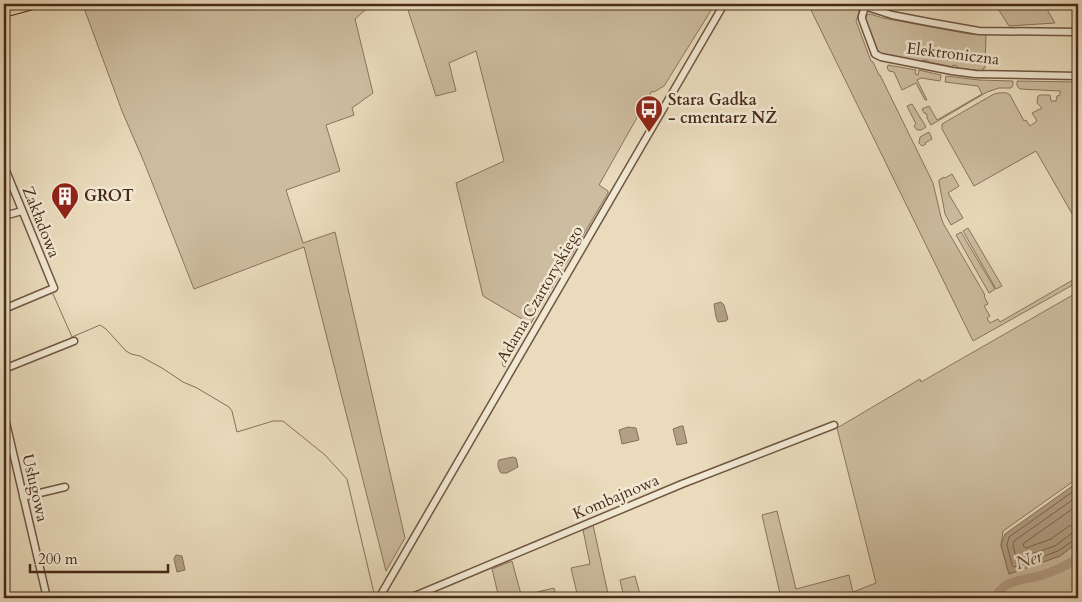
<svg xmlns="http://www.w3.org/2000/svg" width="1082" height="602" font-family="Cardo,serif">
  <rect width="100%" height="100%" fill="#e9dbbc"/>
  <filter id="stains"><feTurbulence type="fractalNoise" baseFrequency=".004" numOctaves="4"/><feColorMatrix values="0 0 0 0 .2 0 0 0 0 .09 0 0 0 0 .02 0 0 0 .5 -.17"/></filter>
  <radialGradient id="worn" r=".72"><stop offset=".6" stop-color="#630" stop-opacity="0"/><stop offset="1" stop-color="#630" stop-opacity=".3"/></radialGradient>
  <path fill="#cdbda0" stroke="#8a745c" d="M92,4H372L355,19L373,93L352,108L354,115L326,125L340,171L286,190L303,243L335,232L405,538L386,571L304,247L194,289L144,162L122,111L84,8Z
    M406,4H715L664,86L654,92L652,91L599,185L608,191V193L505,367L503,366L501,355L522,319L483,296L456,183L504,161L476,51L449,63L456,91L436,96Z
    M808,4H843L850,8L851,6L859,9V13L856,21L871,61L873,62L879,75H880L933,183L941,217L943,223L985,295L984,296L988,304L984,306L990,316L987,318L990,323L998,319L1000,322L1078,277V282L973,341Z
    M995,4H1044L1055,23L1009,26Z
    M870,14L883,18L969,34H986L985,68H983V71L958,68L957,66L953,65V67L929,62L928,61L923,60V62L880,53L877,49L865,18L867,15Z
    M888,65L916,70L915,74L918,75L919,70L941,75L940,81L921,78L917,80L927,100H925L916,83L902,90L894,72L889,71L887,68Z
    M946,76L979,80L1012,81H1013V85L1011,88H999L987,92L931,125L927,118V114L924,113L922,109L929,106L937,120L982,94L978,86L945,82Z
    M1017,81L1078,82V224L1036,151L974,186L942,129V124L994,94C999,93 1006,91 1010,95L1024,121L1026,120L1030,126L1037,121L1032,113L1042,108L1037,103L1038,96L1040,95H1050L1051,101H1056L1057,96L1060,95V91L1020,89L1017,86Z
    M912,104L926,127L921,130H917L914,126L916,124L907,106Z
    M929,132L932,139L925,143L926,144L922,146L919,143L920,137Z
    M952,174L959,186L948,193L963,218L951,225L945,214L939,182V180L944,177L945,178Z
    M968,228L1002,286L996,289L963,231Z
    M961,232L995,289L989,293L956,235Z
    M1078,292V478L1003,531L1001,545L1009,574L1060,556L1078,542V598H781L762,515L777,511L796,589L849,575L853,592L876,583L837,428L920,379L921,382Z
    M593,525L607,589L609,598H578L571,568L590,564L583,530Z
    M512,561L522,598H499L492,569Z
    M635,576L641,598H624L620,580Z
    M554,588L557,598H539L537,592Z"/>
  <path fill="#b29f85" stroke="#87705a" d="M721,302L724,305L728,319L726,321L718,322L716,317L714,304Z
    M681,426H683L687,443L677,445L673,429Z
    M628,427L636,428L639,440L622,444L619,430Z
    M513,457L516,458L518,467L507,473H501C498,469 497,464 499,460Z
    M1078,482V542L1060,556L1009,574L1001,545L1005,534Z
    M176,555L182,556L185,570L177,572L174,559Z"/>
  <g fill="none" stroke-linecap="round" stroke-linejoin="round">
    <path stroke="#7c644f" stroke-width="1" d="M1078,488L1009,537L1007,545L1012,565L1014,567L1058,551L1074,540L1078,539
      M1078,496L1014,541L1013,545L1016,557L1019,558L1055,546L1071,534L1078,532
      M1078,505L1024,543L1023,546L1026,548L1051,539L1069,526L1078,525"/>
    <path stroke="#87705a" stroke-width="1" d="M53,294L72,337L100,325L106,329L126,351L131,354L140,356L162,368L183,382L197,388L229,407L232,411L237,432L273,421H283L325,455L347,479L374,593"/>
    <path stroke="#b29f85" stroke-width="9" d="M994,598C998,593 1001,588 1008,584C1016,580 1026,579 1035,577C1048,574 1067,566 1078,558"/>
    <g stroke="#705642" stroke-width="9">
      <path id="minor" d="M858,4L892,15L928,22L979,31L1078,32
        M865,7L862,16V19L875,54L881,57L952,71L975,74L1078,76
        M4,166L54,288L4,309
        M4,216L22,211
        M4,369L74,341
        M4,414L47,598
        M23,497L65,487
        M379,598L724,4
        M410,598L682,484L834,425"/>
    </g>
    <g stroke="#472a19" stroke-width="10">
      <path id="major" d="M4,5L9,4
        M4,13L37,4"/>
    </g>
    <use href="#minor" stroke="#f1e8d3" stroke-width="6"/>
    <use href="#major" stroke="#e9dbbc" stroke-width="8"/>
  </g>
  <defs>
    <g id="bus-pin" transform="scale(1.4375)"><path d="M0 17L-7.5 6A9.5 9.5 0 1 1 7.5 6Z" fill="#8f2418" stroke="#f1e8d3"/><path d="M-5-6H5V4H4V6H2V4H-2V6H-4V4H-5ZM-3.5-4V0h7V-4ZM-3.5 1.2v1.5H-2V1.2ZM2 1.2v1.5H3.5V1.2Z" fill="#fff"/></g>
    <g id="building-pin" transform="scale(1.4375)"><path d="M0 17L-7.5 6A9.5 9.5 0 1 1 7.5 6Z" fill="#8f2418" stroke="#f1e8d3"/><path d="M-4-6H4V6H1V3H-1V6H-4ZM-2.5-4.3h1.7v1.8h-1.7ZM.8-4.3h1.7v1.8H.8ZM-2.5-1h1.7V.8h-1.7ZM.8-1h1.7V.8H.8Z" fill="#fff"/></g>
  </defs>
  <g fill-rule="evenodd">
    <use href="#bus-pin" x="649" y="109"/>
    <use href="#building-pin" x="65" y="196"/>
  </g>
  <g text-anchor="middle" dominant-baseline="central" stroke-width="5" stroke-linejoin="round" paint-order="stroke">
    <g font-size="16" fill="#472a19" stroke="#f1e8d3">
      <text transform="translate(953 54) rotate(7)">Elektroniczna</text>
      <text transform="translate(41 222) rotate(68)">Zakładowa</text>
      <text transform="translate(540 294) rotate(-60)">Adama Czartoryskiego</text>
      <text transform="translate(35 488) rotate(77)">Usługowa</text>
      <text transform="translate(616 497) rotate(-23)">Kombajnowa</text>
    </g>
    <g font-size="16" font-weight="bold" fill="#472a19" stroke="#f1e8d3" text-anchor="start">
      <text x="668" y="100">Stara Gadka<tspan x="668" dy="18">- cmentarz NŻ</tspan></text>
      <text x="84" y="196">GROT</text>
    </g>
    <g font-size="18" font-style="italic" fill="#624734" stroke="#f1e8d3">
      <text transform="translate(1029 560) rotate(-19)">Ner</text>
    </g>
  </g>
  <rect width="1082" height="602" fill="none" stroke="#e9dbbc" stroke-width="20"/>
  <rect x="5" y="5" width="1072" height="592" fill="none" stroke="#472a19" stroke-width="2.5"/>
  <rect x="10" y="10" width="1062" height="582" fill="none" stroke="#472a19"/>
  <path d="M30 564v8h138v-8" fill="none" stroke="#472a19" stroke-width="2.5"/>
  <text x="38" y="564" font-size="15" fill="#472a19" stroke="#f1e8d3" stroke-width="4" paint-order="stroke">200 m</text>
  <rect width="100%" height="100%" filter="url(#stains)"/>
  <rect width="100%" height="100%" fill="url(#worn)"/>
</svg>
